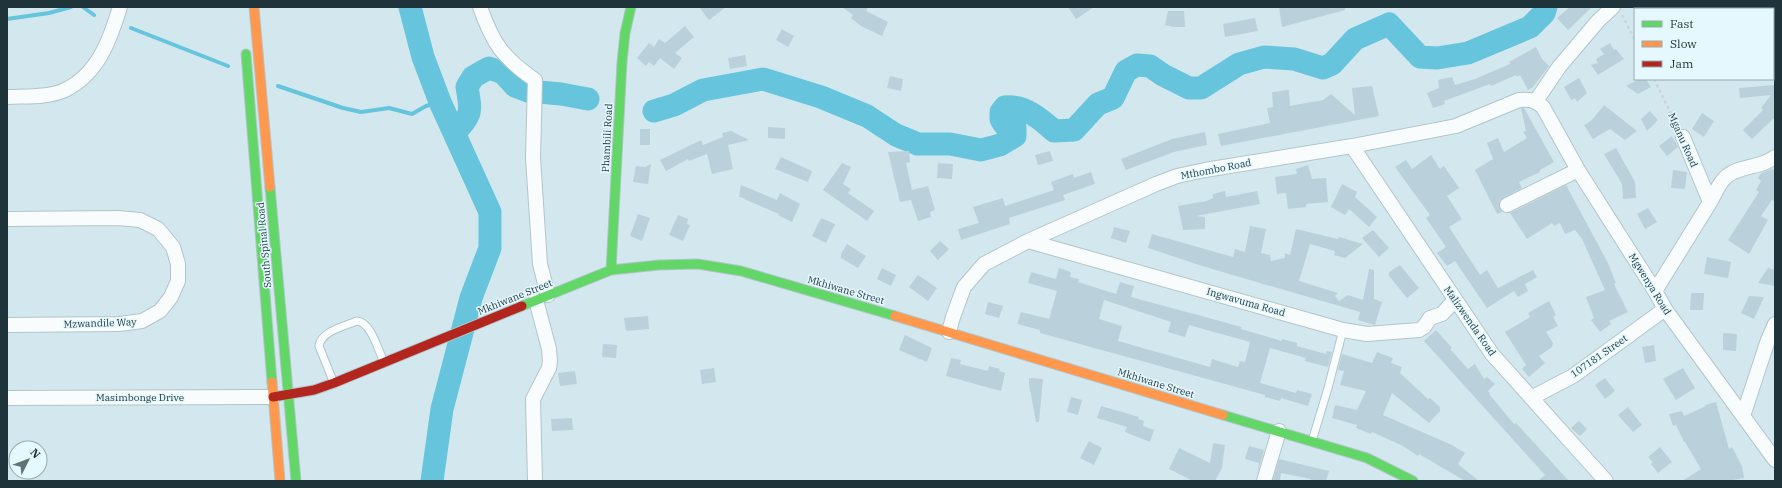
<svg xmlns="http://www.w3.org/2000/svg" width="1782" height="488" font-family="'IBM Plex Serif',serif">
  <rect width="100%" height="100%" fill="#d2e8ee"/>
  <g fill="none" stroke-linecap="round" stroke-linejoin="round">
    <path stroke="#66c5dc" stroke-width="4" d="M83,7L94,15
      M7,19L49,13L71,7
      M131,28L228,66
      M278,86L343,108L361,112L389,108L412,114L426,106L440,102"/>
    <path stroke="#66c5dc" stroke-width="23" d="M410,7L423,57L440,102L490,212V248L471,298L442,409L432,481
      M1751,7L1752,9
      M1773,19H1775
      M654,111L674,105L703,90L763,79L821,97L867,116L896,135L918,144H950L981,150L1000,145L1015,136V127L1004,124L1001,119V112L1005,107C1024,105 1041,119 1054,131L1074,130L1098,104L1113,98L1126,71L1137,65L1150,66L1163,75L1189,88H1201L1239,64L1264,57L1294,59L1323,68L1332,64L1355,39L1389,24L1420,57L1437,58L1468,53L1530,27L1544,13L1546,7
      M454,133C473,115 471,111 467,87L473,77L489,68L503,73L515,86L528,91L561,94L588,99"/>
  </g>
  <path fill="#bad1dc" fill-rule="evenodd" d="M699,7H726L709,20Z
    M842,7H868L866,11L888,22L882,36L861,26L851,18L853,15Z
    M1068,7H1094L1076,19Z
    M1279,7H1345V10L1282,27Z
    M1570,7H1592L1568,30L1557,18Z
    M1168,11H1184L1185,27H1173L1165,25Z
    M1255,18L1258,31L1225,37L1223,24Z
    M685,26L694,37L675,53L682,58L674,69L660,58L654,66L649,62L646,66L637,58L649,43L654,47L659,39L665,43Z
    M782,29L794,36L788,47L776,40Z
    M1610,43L1614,50L1616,49L1624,59L1598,75L1591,65L1598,63L1596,59L1604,54L1600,49Z
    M1536,47L1542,59L1549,66L1533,87L1528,90L1520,75L1517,77L1516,75L1491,86L1490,84L1444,101L1445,104L1433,108L1427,93L1439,88L1438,80L1452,77L1455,85L1475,79L1510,64L1509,62Z
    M745,55L747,66L730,69L728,58Z
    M890,76L903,79L901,91L887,88Z
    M1579,78L1587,93L1577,102L1575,98L1571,100L1564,87Z
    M1639,79H1646L1651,87L1638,94L1626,86Z
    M1775,85V119L1774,118L1752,139L1743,130L1763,110L1761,108L1771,95L1740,98L1739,88Z
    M1372,86L1379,116L1221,146L1218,134L1270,123L1267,108L1273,107L1272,92L1289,90L1290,106L1323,100L1331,94L1355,115L1352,88Z
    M1604,105L1637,131L1625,140L1610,129L1593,139L1584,125L1592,120Z
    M1521,108H1524L1554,162L1540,170V172L1519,182L1522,188L1500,200L1499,205L1502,212L1497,214L1475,170L1493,159L1487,143L1498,138L1504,152L1527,138L1523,132L1526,131Z
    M1650,111L1658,120L1647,131L1641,119Z
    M1702,113L1714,121L1704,137L1692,129Z
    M768,127L785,128V139L768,138Z
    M640,129H650V145H640Z
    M731,131L749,140L728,145L733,169L712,174L707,154L689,161L688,159L666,171L660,160L701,140L703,145L723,137L722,133Z
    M1205,132L1207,145L1174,152L1126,170L1121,159L1172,139Z
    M1672,136L1678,147L1667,156L1659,146Z
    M1616,148L1635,182L1636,198L1623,199L1622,184L1604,154Z
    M909,151L910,162L906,163L912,190L928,186L935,210L930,212L931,217L918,221L911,200L900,202L888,152Z
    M1050,151L1053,161L1038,165L1035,155Z
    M1431,155L1440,169L1444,166L1459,188L1447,196L1462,219L1449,227L1480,275L1487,270L1498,288L1533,270L1537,277L1525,284L1528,291L1518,297L1514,291L1487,308L1455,261L1447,266L1437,253L1446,247L1426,218L1430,215L1395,167L1406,160L1412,169Z
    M781,157L812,171L808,182L775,169Z
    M842,163L851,167L843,184L851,189L848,193L874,211L867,221L823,190Z
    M938,163L953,164L952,179L937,178Z
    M651,164L648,184L633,182L636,166L645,167Z
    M1308,165L1312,179L1326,178L1328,202L1306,204V207L1288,209L1286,193L1277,194L1275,177L1297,174L1296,169Z
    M1772,169L1775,171V201L1772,200L1761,216L1768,220L1749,254L1728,240L1759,192L1756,190L1761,181L1758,178L1761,173Z
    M1673,170L1687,172L1685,189L1671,188Z
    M1091,172L1095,184L1063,195L1065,200L1009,218L1010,224L961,240L958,229L979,223L973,207L1003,198L1005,206L1054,190L1051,182L1073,174L1074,178Z
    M1342,184L1357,192L1355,197L1377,217L1369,227L1349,209L1345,215L1331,207Z
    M741,185L777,200L780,193L800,204L792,222L778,215L779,214L744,199H747L739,197Z
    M1566,185L1608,263L1616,283L1614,284L1628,312L1609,321L1611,324L1600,332L1591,320L1594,318L1586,297L1605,290L1582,239L1575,230L1565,234L1560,223L1554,226L1552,223L1527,239L1510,213Z
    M1225,191L1226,197L1257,191L1260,204L1196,216L1205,217V229L1183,230L1178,206L1206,201L1213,198V194Z
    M1648,208L1657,222L1645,229L1637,214Z
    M638,214L650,218L642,241L630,236Z
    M678,215L688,219L687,224L690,225L683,241L669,235Z
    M821,218L835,224L826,243L812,236Z
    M1250,226L1266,229L1261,253L1270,255L1271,261L1285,258V253L1290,255L1296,229L1338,239L1339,237L1363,244L1345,258L1334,255L1335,251L1310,244L1299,281L1338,293L1335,296L1339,301L1348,295L1363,300L1369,269L1374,270V299L1382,302L1375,325L1358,320L1360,312L1202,266L1148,248L1152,234L1233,257L1235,249L1245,252Z
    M1114,227L1130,231L1126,243L1111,238Z
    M1373,230L1389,248L1379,257L1362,238Z
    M940,241L949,249L938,260L930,251Z
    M847,244L866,256L858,268L841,258V254Z
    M1707,257L1731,262L1728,278L1704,274Z
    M1400,265L1419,288L1407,298L1389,276V272Z
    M882,268L896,275L891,286L877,279Z
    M1059,268L1071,272L1070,277L1079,279L1078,282L1116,294L1120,282L1134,286L1131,297L1242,327L1241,329L1282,341V339L1297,343V346L1326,354L1327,351L1332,352L1328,367L1305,361L1306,358L1270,348L1260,383L1296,393L1297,390L1312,394L1308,406L1281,398L1280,401L1265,397V395L1040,333V330L1017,324L1021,312L1049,319L1057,291L1028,283L1031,272L1056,279ZM1104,300L1171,322L1168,332L1185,337L1189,325L1250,342L1245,362L1240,361L1238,367L1212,359L1210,367L1118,341L1122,326L1099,319Z
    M1768,268L1775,270V286L1758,283Z
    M918,275L937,288L928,301L909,287Z
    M1691,293H1704L1703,310H1690Z
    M1749,296L1764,297L1754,319L1741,313Z
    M1549,301L1556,315L1553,317L1558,326L1546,332L1553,343L1552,347L1539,356L1545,363L1529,377L1522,369L1526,365L1505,332L1530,317L1528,313Z
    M988,302L1003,306L999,318L985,314Z
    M648,316L649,329L626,331L624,318Z
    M1436,330L1452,348L1450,349L1468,369L1475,364L1484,379L1487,377L1495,384L1488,391L1490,393L1489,394L1514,424L1516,423L1569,481H1538L1545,475L1424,341Z
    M1723,333L1737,334L1736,351L1723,350Z
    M905,335L932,348L927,362L899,350Z
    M603,344L617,345L616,358L602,357Z
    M1654,345L1656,361L1645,363L1642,347Z
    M1377,352L1393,358L1391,363L1402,367L1400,373L1428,399L1430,398L1440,407V411L1429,423L1392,393L1383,415L1452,445L1465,453L1458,464L1479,481H1465L1419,454L1418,456L1403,446L1372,432L1371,434L1356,428L1357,425L1332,418L1335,405L1357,410L1366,391L1340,385L1344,371L1338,370L1342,354L1372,363Z
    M951,358L961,360L960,364L988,371L989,366L1000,369L999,371L1005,373L1001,391L946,376Z
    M714,368L716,382L702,384L700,370Z
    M1683,368L1695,388L1676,400L1663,379Z
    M575,371L577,384L560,386L558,373Z
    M1029,378L1043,379L1039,422H1036L1029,384Z
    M1605,378L1615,391L1605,399L1595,385Z
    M1071,397L1082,400L1078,415L1067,412Z
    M1716,402L1729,449L1732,447L1742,466L1744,478L1728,481H1682L1701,469L1685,442H1684L1676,425L1673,426L1669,414L1682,411L1684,416L1706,406L1705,405Z
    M1101,406L1139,417L1138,419L1144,421L1143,426L1154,430L1150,442L1125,432L1127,427L1097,418Z
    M1628,407L1642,425L1633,432L1618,415Z
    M572,418L573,430L552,431L551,419Z
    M1579,421L1587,429L1580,436L1571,428Z
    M1089,441L1102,448L1094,465L1080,458Z
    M1213,443L1225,445L1222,468L1215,481H1193L1169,469L1179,448L1210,463Z
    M1249,446L1264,450L1257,476L1259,463L1245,459Z
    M1660,447L1672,462L1658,473L1651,464L1653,462L1648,457Z
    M1279,459L1329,471L1326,481H1310L1311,479L1281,473L1280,481L1273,480Z"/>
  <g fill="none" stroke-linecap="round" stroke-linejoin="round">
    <g stroke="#b2c5cb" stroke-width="9">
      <path id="lane" d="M333,381L319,346C321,331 345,326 357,321C371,322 378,350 384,362
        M1312,441L1328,388L1343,330"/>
    </g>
    <g stroke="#b2c5cb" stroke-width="16">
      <path id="street" d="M480,7C493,44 503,58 535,80L533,158L540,264L548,295
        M1723,7L1725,9
        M1773,35H1775
        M7,97C25,96 48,98 65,90C98,74 110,40 120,7
        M1536,101L1559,67L1598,21L1613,7
        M1683,137L1710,202
        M1352,146L1492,354L1606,481
        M1507,205L1578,170
        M7,219L118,218L140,220L158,229L173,247L178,264V281L171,297L160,311L142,321L119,324L7,325
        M1028,241L1343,330L1367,334L1419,330L1424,327L1430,318L1442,314L1455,300
        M1655,291C1673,262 1691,233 1709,204C1715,195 1718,183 1727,176C1741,165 1761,168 1775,157
        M949,332L953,317L964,287L984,264L1028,241L1156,184L1177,176L1205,170L1352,146L1456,126L1519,100C1530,99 1535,100 1543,107L1578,170L1655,291L1665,309L1775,460
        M7,398L273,397
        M1531,398L1573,376L1665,309
        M1743,416L1768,340L1775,324
        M535,481L533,399L549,368L550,361L549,349L536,300
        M1264,481L1279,431"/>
    </g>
    <g stroke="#b2c5cb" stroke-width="11">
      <path id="fast" d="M246,54L272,382
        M270,187L296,481
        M611,270L622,62L625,33L631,7
        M522,306L611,270L659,265L698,264L741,271L895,316
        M1223,415L1367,458L1413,481"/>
    </g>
    <g stroke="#b2c5cb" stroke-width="11">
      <path id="slow" d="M254,7L270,187
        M895,316L1223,415
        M272,382L280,481"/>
    </g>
    <g stroke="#b2c5cb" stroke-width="11">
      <path id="jam" d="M273,397L314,390L334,383L522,306"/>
    </g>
    <path stroke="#cdd4d6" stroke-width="2.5" stroke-dasharray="3 3" stroke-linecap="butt" d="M1622,15L1635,40
      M1654,79L1677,126"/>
    <use href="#lane" stroke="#f8fcfc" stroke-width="7"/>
    <use href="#street" stroke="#f8fcfc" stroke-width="14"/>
    <use href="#fast" stroke="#63d668" stroke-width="9"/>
    <use href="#slow" stroke="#ff974d" stroke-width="9"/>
    <use href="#jam" stroke="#b3261e" stroke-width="9"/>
  </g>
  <g text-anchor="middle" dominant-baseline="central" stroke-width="3" stroke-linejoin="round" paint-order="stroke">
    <g font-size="10" fill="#1f343a" stroke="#e4f8fe">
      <text transform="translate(607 138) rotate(-87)">Phambili Road</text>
      <text transform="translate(1683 140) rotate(66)">Mganu Road</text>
      <text transform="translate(1216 169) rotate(-11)">Mthombo Road</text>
      <text transform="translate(264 245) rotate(-95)">South Spinal Road</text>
      <text transform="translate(1650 284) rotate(58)">Mgwenya Road</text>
      <text transform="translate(846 290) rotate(16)">Mkhiwane Street</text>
      <text transform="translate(515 297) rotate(-22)">Mkhiwane Street</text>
      <text transform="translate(1246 302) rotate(16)">Ingwavuma Road</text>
      <text transform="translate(1470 321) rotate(55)">Malizwenda Road</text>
      <text transform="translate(100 323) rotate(-2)">Mzwandile Way</text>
      <text transform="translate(1599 356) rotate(-35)">107181 Street</text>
      <text transform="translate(1156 383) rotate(17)">Mkhiwane Street</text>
      <text x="140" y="397">Masimbonge Drive</text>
    </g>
  </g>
  <rect width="1782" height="488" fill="none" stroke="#1f343a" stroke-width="16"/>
  <rect x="1634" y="8" width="140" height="72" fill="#e4f8fe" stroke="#95aab0"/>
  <rect x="1642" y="21" width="20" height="6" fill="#63d668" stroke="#95aab0"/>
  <text x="1670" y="28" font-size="12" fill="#1f343a">Fast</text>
  <rect x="1642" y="41" width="20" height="6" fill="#ff974d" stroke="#95aab0"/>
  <text x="1670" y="48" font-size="12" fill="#1f343a">Slow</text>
  <rect x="1642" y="61" width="20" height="6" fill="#b3261e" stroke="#95aab0"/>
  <text x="1670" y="68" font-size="12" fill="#1f343a">Jam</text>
  <g transform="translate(28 460) rotate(48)"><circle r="19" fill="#e4f8fe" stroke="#95aab0"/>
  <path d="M0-3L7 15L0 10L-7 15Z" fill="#5e7379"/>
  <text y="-6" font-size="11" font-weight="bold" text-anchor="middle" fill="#1f343a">N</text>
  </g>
</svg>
